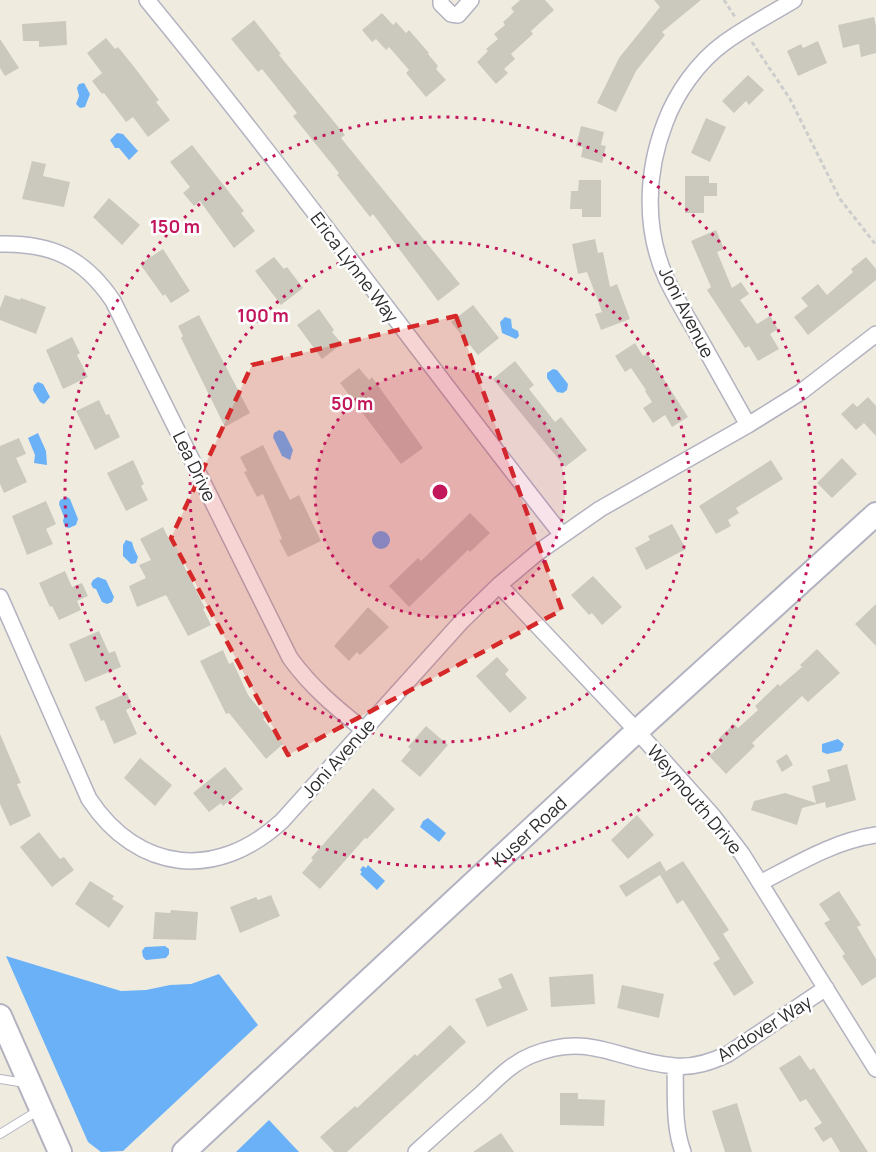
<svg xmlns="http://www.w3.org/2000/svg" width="876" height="1152" font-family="Manrope,sans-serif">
  <rect width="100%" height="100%" fill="#efecdf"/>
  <path fill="#6bb1f7" d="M84,83L90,94L85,107L80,108L76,104L79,96L77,88L79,84Z
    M117,133L123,134L138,151L129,160L119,148H115L110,140Z
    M505,317L511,319L512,328L518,331L519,336L516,339L502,333L500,322Z
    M553,369L557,370L568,384L567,390L563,393L557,392L547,378V373Z
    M38,382L43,384L50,397L44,404L40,402L33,390L34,385Z
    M279,430L284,432L293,450L290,460L282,456L273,437L274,433Z
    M38,433L46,451L47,465L34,463L35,455L28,438Z
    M67,497L70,499L78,519L76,525L69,528L65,527L63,521L64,517L59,504L60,500Z
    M372 540a9 9 0 1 1 18 0a9 9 0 1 1-18 0Z
    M126,540L132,542L134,549L138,557L136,563L131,564L123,556V545Z
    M98,577L106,580L114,597L112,602L107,604L102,602L96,589L93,588L91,584L93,580Z
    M838,739L844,744L841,751L827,754L822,752V744Z
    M428,818L446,833L439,842L420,827L423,821Z
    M368,865L385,881L377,890L360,874L362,872L360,870L363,866L366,868Z
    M165,946L169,949V954L166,958L146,960L143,957L142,951L145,947Z
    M6,956L121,991L146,990L170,985L191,984L219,974L258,1025L123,1151L101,1152L88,1142Z
    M269,1120L299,1152H236Z"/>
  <path fill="#cbc9bd" d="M520,0H545L554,10L531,31L533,34L511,54L515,59L504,69L508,73L496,84L477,62L488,51L486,49L498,39L494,34L505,25L503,22L514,12L511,8Z
    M654,0H701L662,32L665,35L636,71L616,112L597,103L619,58L660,7Z
    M382,13L393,25L396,22L406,33L409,30L429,53L428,54L438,66L436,69L446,80L426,97L406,73L409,70L389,47L386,50L376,39L372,42L362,30Z
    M874,17L876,26V53L861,57L859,44L843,48L838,25Z
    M254,20L281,54L279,55L345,135L341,138L460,284L438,301L373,214L370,217L337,175L339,173L293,116L297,113L262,69L258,72L231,39Z
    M66,21L67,45L39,47V41H23L22,24Z
    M106,38L115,49L118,47L135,68L159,100L156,102L170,120L148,137L133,117L126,122L104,93L102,94L92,81L102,73L87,53Z
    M0,39L19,68L5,76L0,68Z
    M818,41L827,63L798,76L787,51L801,44L803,48Z
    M748,75L764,90L749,105L746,101L734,113L722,101Z
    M706,118L726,127L710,162L691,153Z
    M581,126L604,132L601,145L606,146L602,163L581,157L583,147L576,146Z
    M192,145L244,211L241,213L255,231L234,248L200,201L194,206L183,193L190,187L170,162Z
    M32,161L46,164L43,176L70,182L64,207L22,199Z
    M685,176H709V183H717V196H704V213H685Z
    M579,180H601V217H582V209H570L571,191H578Z
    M109,198L140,225L122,245L93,217Z
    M716,230L724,249L717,252L732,288L741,282L749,294L740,300L757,324L770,316L778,329L770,334L779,349L758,361L749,346L745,348L707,290L711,287L691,241Z
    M595,239L598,253L603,252L610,287L617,284L630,319L601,330L595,314L602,312L587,272L578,274L572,244Z
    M163,249L190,291L171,303L165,294L163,296L140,264Z
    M274,257L284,269L287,267L303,288L281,305L255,271Z
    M866,257L876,269V280L808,335L794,317L808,306L801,298L818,284L827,295L853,272L851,269Z
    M5,295L20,300L21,298L46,307L36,334L0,320V308Z
    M473,305L499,338L478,355L451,322Z
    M319,309L334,330L332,332L342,344L322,359L297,325Z
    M199,315L250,413L225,427L181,338L183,336L178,326Z
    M72,337L80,353L77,355L88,377L63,389L46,350Z
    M635,343L643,356L647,353L688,417L672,427L665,415L653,423L643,408L652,402L645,391L646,390L631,368L625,372L615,356Z
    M515,361L534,385L529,389L555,422L561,417L587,450L565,467L493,379Z
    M359,368L369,380L372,377L423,448L401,464L340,383Z
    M868,397L876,406V436L864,423L856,430L841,414L853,403L857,407Z
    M99,400L106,415L109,414L120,437L95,450L76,411Z
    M19,438L26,454L16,458L27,482L4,493L0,484V446Z
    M263,445L290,500L299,495L321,541L288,557L279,540L282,539L263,494L257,497L244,472L247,471L240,457Z
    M842,458L857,474L832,498L817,483Z
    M133,460L144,484L141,486L148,500L126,511L107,473Z
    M771,460L783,479L736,508L739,513L728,520L731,526L716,534L699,506Z
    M46,501L56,524L46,529L53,544L27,555L12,516Z
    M470,513L490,533L470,552L468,550L409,607L389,586L418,558L421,561Z
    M672,524L686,549L646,570L635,548L650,540L648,536Z
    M163,527L170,541L172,539L184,563L183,564L205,608L203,609L211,625L188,636L166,595L137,607L129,586L146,578L139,565L151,560L140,539Z
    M65,571L72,587L82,583L88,596L77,601L81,610L59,620L52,606L50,607L39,583Z
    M593,576L622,607L602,625L592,613L589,615L571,595Z
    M876,604V646L855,624Z
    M368,607L389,627L360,655L357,652L349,661L334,646Z
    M99,631L109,653L115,651L121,667L85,682L69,644Z
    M817,649L840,673L808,702L802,696L752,743L755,746L726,774L709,756L722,744L718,739L734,724L738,728L758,710L755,706L778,684L780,686L802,667L800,665Z
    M223,650L229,664L233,662L248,695L266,717L263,719L283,744L266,759L229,713L226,714L200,661Z
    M497,657L509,670L505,674L527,698L510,713L476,676Z
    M127,693L132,707L126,710L137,734L114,744L104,720L101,721L95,707Z
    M426,726L448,745L420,777L401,761L411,749L408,747Z
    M0,734L21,783L17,784L31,816L10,826L0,804Z
    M787,754L793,765L782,772L776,761Z
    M140,758L172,785L155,806L124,778Z
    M847,764L856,800L826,808L825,802L802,808L797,825L751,810L754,801L785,793L816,803L812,786L830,781L827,770Z
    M225,767L243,789L223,806L221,803L209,812L193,793Z
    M373,788L395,809L367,839L365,838L320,889L302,873L313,860L311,858Z
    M637,815L654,835L628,859L611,840Z
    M39,832L60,859L64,857L74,870L52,887L20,847Z
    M660,861L666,871L626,897L619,886Z
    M683,861L729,930L723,934L754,983L734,996L713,963L720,959L683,900L677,904L660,875Z
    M90,881L114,896L112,899L124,906L109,928L75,904Z
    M839,891L861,925L857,927L876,959V977L862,986L842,956L845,954L824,923L830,920L819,904Z
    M271,895L280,916L240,933L230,907L256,897L258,900Z
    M171,910L198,912L196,940L153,939L155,912L170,913Z
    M512,973L528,1010L487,1027L475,999L502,988L498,979Z
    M593,974L595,1004L551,1007L549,977Z
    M622,985L664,994L659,1018L617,1008Z
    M450,1025L466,1042L347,1152H334L320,1137L355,1106L357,1108L415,1054L417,1056Z
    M800,1055L810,1070L814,1068L868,1152H840L831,1137L823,1142L814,1128L822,1123L806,1099L800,1102L779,1068Z
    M560,1093H578V1099L605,1100L604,1126L560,1125Z
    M737,1103L752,1152H725L712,1111Z
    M501,1133L514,1152H473Z"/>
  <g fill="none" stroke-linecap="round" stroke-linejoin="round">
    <g stroke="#b3b2c1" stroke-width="10">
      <path id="lane" d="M0,1079L25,1083
        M0,1134L39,1110"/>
    </g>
    <g stroke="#b3b2c1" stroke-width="18">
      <path id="street" d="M147,0C290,174 422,358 562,535
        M441,0V4L451,14L458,15L471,0
        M0,244C52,243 84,258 113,301L290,658C311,687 336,708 364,730
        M748,425C731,395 714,364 697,334C686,315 675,297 666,278C644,229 646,172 665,123C676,93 698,62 724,43C746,27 771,14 794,0
        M499,585L637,731L713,816L742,854L876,1069
        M0,597L89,799C138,873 217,881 282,821L462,621L499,585L537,553L600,509L748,425L801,392L876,334
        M760,883C797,864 834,841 876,835
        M675,1066C676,1095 673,1125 683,1152
        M416,1152C438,1132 459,1113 481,1094C497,1079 512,1063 532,1055C592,1031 619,1062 675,1066C694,1068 711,1062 728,1054L826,988"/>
    </g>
    <g stroke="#b3b2c1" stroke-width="26">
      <g id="secondary">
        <path d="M0,1016L60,1152"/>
        <path id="s1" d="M184,1152L637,731L876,514"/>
      </g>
    </g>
    <path stroke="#cdcdcd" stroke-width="3" stroke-dasharray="4.5 3" stroke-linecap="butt" d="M724,0L735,17
      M752,42L790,99L840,199L876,245"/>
    <use href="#lane" stroke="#fff" stroke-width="8"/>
    <use href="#street" stroke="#fff" stroke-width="15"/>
    <use href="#secondary" stroke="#fff" stroke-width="22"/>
  </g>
  <path fill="#d62828" fill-opacity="0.2" stroke="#d62828" stroke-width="4.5" stroke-dasharray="12 8" stroke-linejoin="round" d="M456,316L562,610L288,755L171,538L252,365Z"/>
  <circle cx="440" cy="492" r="125" fill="#c2185b" fill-opacity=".12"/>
  <g fill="none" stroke="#c2185b" stroke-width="3" stroke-dasharray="3 6">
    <circle cx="440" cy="492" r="125"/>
    <circle cx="440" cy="492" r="250"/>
    <circle cx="440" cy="492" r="375"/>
  </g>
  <g text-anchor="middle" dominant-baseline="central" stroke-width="5" stroke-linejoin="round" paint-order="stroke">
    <g font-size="18" fill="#2d2d2d" stroke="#fff">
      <text transform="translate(355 267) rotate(53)">Erica Lynne Way</text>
      <text transform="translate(687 312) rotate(63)">Joni Avenue</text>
      <text transform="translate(195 466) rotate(64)">Lea Drive</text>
      <text transform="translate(338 758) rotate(-48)">Joni Avenue</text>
      <text transform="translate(695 799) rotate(50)">Weymouth Drive</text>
      <text stroke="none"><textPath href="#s1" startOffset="471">Kuser Road</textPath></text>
      <text transform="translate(764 1028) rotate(-32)">Andover Way</text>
    </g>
  </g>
  <circle cx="440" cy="492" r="9" fill="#c2185b" stroke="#fff" stroke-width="3"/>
  <g font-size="18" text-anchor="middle" font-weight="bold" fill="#c2185b" stroke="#fff" stroke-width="5" stroke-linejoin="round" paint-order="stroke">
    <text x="175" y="233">150 m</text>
    <text x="263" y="322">100 m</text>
    <text x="352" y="410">50 m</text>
  </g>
</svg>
